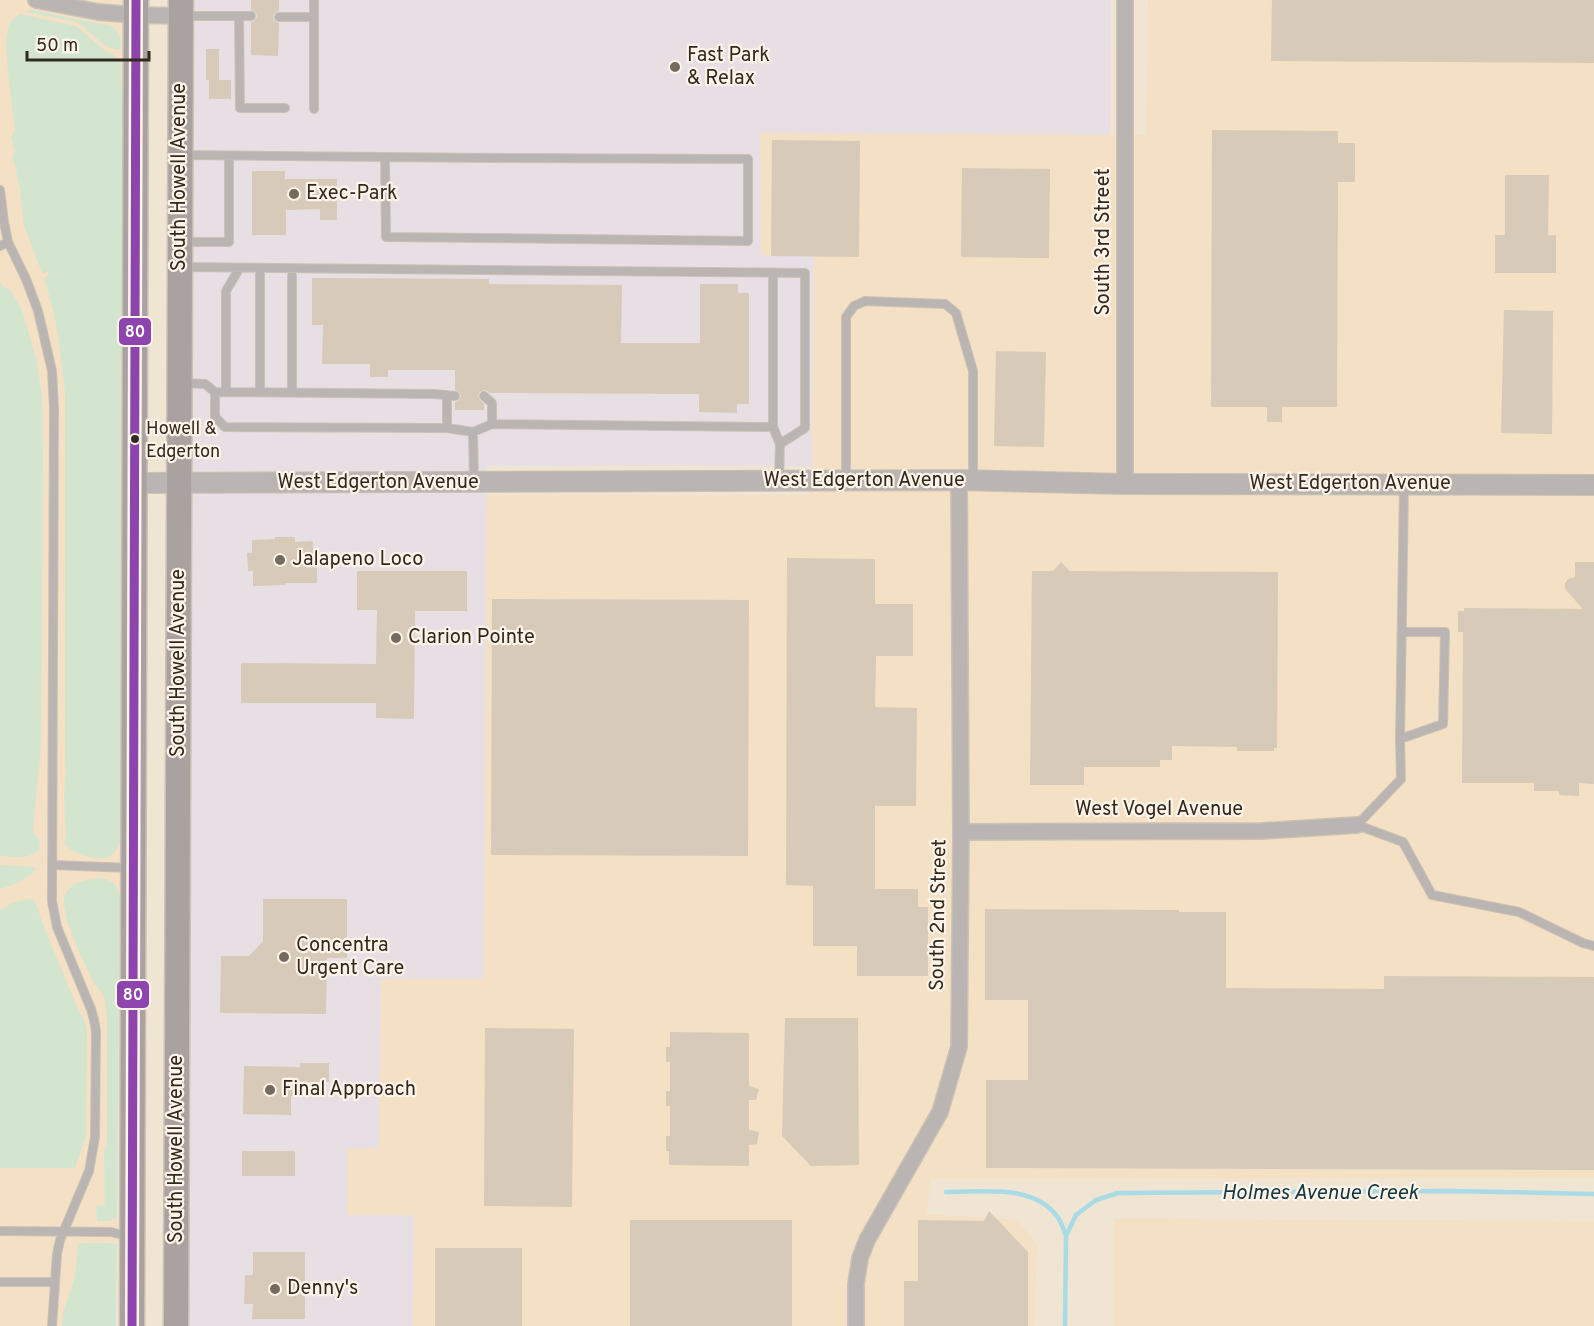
<svg xmlns="http://www.w3.org/2000/svg" width="1594" height="1326" font-family="Overpass,sans-serif">
  <rect width="100%" height="100%" fill="#f0e4d3"/>
  <path fill="#e7dfe4" d="M195,0H1111L1110,135L760,134L814,256L812,466H487L484,979H381L379,1149H348L414,1215L413,1326H189Z"/>
  <path fill="#f4e0c4" d="M0,0H121L123,151L121,455V841L116,1326H0Z
    M1148,0H1594V1178L931,1179L926,1214L1017,1220L1037,1244L1034,1326H413L414,1215H347V1149L379,1148L381,979H484L487,495H810L812,466L814,256L761,255L760,133L1147,135Z
    M1114,1219L1594,1221V1326H1114Z"/>
  <path fill="#d3e5cf" d="M32,10L112,26C120,33 121,40 121,50L114,49L107,47L78,22L25,12Z
    M20,14L76,26L108,53L115,55V59H121L123,151L121,455V841C118,847 115,854 108,857C96,862 69,853 64,842L66,840L64,793L66,771L65,765V393C61,355 57,315 44,279L49,275L48,272L42,273L24,225L20,189L15,166L12,157L15,152L11,137L15,131L8,72L6,39L9,25L13,19Z
    M0,282L4,287L10,290L22,310L37,362L42,396L43,455L41,744L33,829L34,834L39,839L40,849C29,860 14,857 0,856Z
    M0,865L34,867L36,869C28,880 13,885 0,889Z
    M103,878L116,885L120,897L117,1217L109,1221H97L96,1206L105,1205L104,1150L107,1147V1016L104,996L93,981L77,947L67,920L64,904V899L67,891L74,884L88,880Z
    M31,899L35,901L42,922L78,1010L80,1015L83,1016L87,1030L86,1136L75,1168H0V910L14,902Z
    M84,1243H111L117,1244L116,1326H62C62,1306 74,1289 76,1268C77,1260 76,1252 79,1244Z"/>
  <g fill="none" stroke-linecap="round" stroke-linejoin="round">
    <path stroke="#a9dbe7" stroke-width="4.5" d="M946,1192C983,1192 1035,1183 1059,1219C1062,1224 1064,1231 1066,1236
      M1065,1326L1066,1236L1076,1215L1096,1200L1118,1193L1451,1191L1594,1194"/>
  </g>
  <path fill="#d7cab8" d="M251,0H279V11L276,12L273,16L274,20L279,23L278,56L251,55V22L254,21L257,17L256,13L251,10Z
    M1272,0H1594V63L1271,61Z
    M206,49H219V80H231V99H209V80H206Z
    M1212,130L1338,131V143H1355V182H1338L1337,407H1282V422H1267V407H1211Z
    M772,140L860,141L859,257L771,256Z
    M962,168L1050,169L1049,258L961,257Z
    M252,171H285V179H337V220H320V209L286,210V235H252Z
    M1505,175H1549L1548,235H1556V273H1495V235H1505Z
    M312,278L489,279V284L622,285L621,343H700V284H738V293H749V404H737V413L699,412V394L490,393L485,390L480,392L478,395L480,400L484,404V410H455V402L459,400L461,396L459,392L455,390V370H388V377H370V364H322L323,325H312Z
    M1504,310L1553,311L1552,434L1501,433Z
    M996,351L1046,352L1044,447L994,446Z
    M275,537H295V542L313,541V567H317V583H285V585L253,586V571H248L247,553H252V540L275,539Z
    M787,558L875,559V604H913V656H876L875,707L917,708L916,806H875V889H918V907H928V976H857V946H813V886L786,885Z
    M1061,562L1070,571L1278,572L1277,748H1274V751H1237V747L1172,746V760H1160V767H1084V785H1030L1032,571H1053Z
    M1575,562H1594V784L1579,783V796L1559,795V791H1534V783H1462L1463,632H1458V611H1464V608L1583,609L1566,590L1565,587V583L1568,579L1575,577Z
    M357,571H467V611H415L414,719L376,718V703H241V663L376,664L377,610H357Z
    M492,599L749,600L748,856L491,855Z
    M263,899H347V958H327L326,1014L220,1013L221,956H249L263,941Z
    M985,909L1179,910V912H1226V988L1384,989V976L1594,977V1170L986,1168V1080H1028V1000H985Z
    M785,1018H858L859,1165L811,1166L782,1136Z
    M485,1028L574,1029L572,1207L484,1206Z
    M670,1032L749,1033V1086L759,1089L756,1100H749V1130L759,1132L757,1144L749,1145V1166L669,1165V1151H666V1136H670V1106H666V1091H670V1062H666V1047H670Z
    M300,1063H329V1082H296V1096H291V1115L243,1114L244,1066L300,1067Z
    M242,1151H295V1176H242Z
    M989,1211L1028,1252V1326H904V1281H918V1220L984,1221Z
    M630,1220H792V1326H630Z
    M435,1248H522V1326H435Z
    M253,1252H305V1319H252L253,1304H244L245,1275H253Z"/>
  <g fill="none" stroke-linecap="round" stroke-linejoin="round">
    <g stroke="#cbc2b5" stroke-width="10">
      <path id="service" d="M314,0V109
        M185,16H251
        M239,16L240,108H285
        M279,17H314
        M183,155C371,158 560,158 748,159V241L386,237L385,157
        M0,190L4,222L8,242L26,279L38,311L46,345L52,371L54,408L52,901L57,927L91,1009L94,1020L96,1031L95,1137L89,1171L60,1240L57,1254L52,1326
        M182,242H229V156
        M0,246L8,242
        M182,267L805,273V428L780,444
        M292,269V392
        M181,383L205,384L215,392L435,394L455,396
        M215,392V417L225,427L447,428L473,432L492,424V403L484,396
        M226,392V291L239,269
        M260,392V269
        M492,424L773,427V273
        M773,427L780,444L779,480
        M447,428V395
        M473,432L474,481
        M846,479V317L854,306L865,301L945,304L956,313L973,371V479
        M1404,486L1400,739L1401,779L1357,825L1403,842L1432,895L1519,912L1583,943L1594,946
        M1400,739L1443,724L1445,632H1403
        M52,865L132,868
        M0,1231L111,1232L130,1237
        M0,1282H55"/>
    </g>
    <g stroke="#cbc2b5" stroke-width="18">
      <path id="minor" d="M36,0L98,12L136,15L181,16
        M1125,484V0
        M961,832L1261,831L1357,825
        M856,1326V1284L860,1258L867,1240L940,1112L959,1047L961,832L959,480"/>
    </g>
    <g stroke="#cbc2b5" stroke-width="22">
      <path id="tertiary" d="M134,483L959,480L1125,484L1594,485"/>
    </g>
    <g stroke="#cbc2b5" stroke-width="27">
      <path id="primary" d="M132,1326L136,0
        M176,1326L181,0"/>
    </g>
    <use href="#service" stroke="#bab4b2" stroke-width="8"/>
    <use href="#minor" stroke="#bab4b2" stroke-width="15"/>
    <use href="#tertiary" stroke="#bab4b2" stroke-width="20"/>
    <use href="#primary" stroke="#aaa2a1" stroke-width="24"/>
    <g stroke="#fef4e9" stroke-width="14">
      <path id="bus-1" d="M132,1326L136,0"/>
    </g>
    <use href="#bus-1" stroke="#8e44ad" stroke-width="9"/>
  </g>
  <g fill="#746a5d" stroke="#fef4e9" stroke-width="2">
    <circle cx="675" cy="67" r="6"/>
    <circle cx="294" cy="194" r="6"/>
    <circle cx="280" cy="560" r="6"/>
    <circle cx="396" cy="638" r="6"/>
    <circle cx="284" cy="957" r="6"/>
    <circle cx="270" cy="1090" r="6"/>
    <circle cx="275" cy="1289" r="6"/>
  </g>
  <circle fill="#32291e" stroke="#fef4e9" stroke-width="2" cx="135" cy="439" r="5"/>
  <g text-anchor="middle" dominant-baseline="central" stroke-width="4.5" stroke-linejoin="round" paint-order="stroke">
    <g font-size="18" fill="#32291e" stroke="#fef4e9" text-anchor="start">
      <text x="146" y="429">Howell &amp;<tspan x="146" dy="23">Edgerton</tspan></text>
    </g>
    <g font-size="20" fill="#32291e" stroke="#fef4e9" text-anchor="start">
      <text x="687" y="56">Fast Park<tspan x="687" dy="23">&amp; Relax</tspan></text>
      <text x="306" y="194">Exec-Park</text>
      <text x="292" y="560">Jalapeno Loco</text>
      <text x="408" y="638">Clarion Pointe</text>
      <text x="296" y="946">Concentra<tspan x="296" dy="23">Urgent Care</tspan></text>
      <text x="282" y="1090">Final Approach</text>
      <text x="287" y="1289">Denny's</text>
    </g>
    <g font-size="20" fill="#32291e" stroke="#fef4e9">
      <text transform="translate(180 177) rotate(-90)">South Howell Avenue</text>
      <text transform="translate(1104 242) rotate(-90)">South 3rd Street</text>
      <text x="864" y="481">West Edgerton Avenue</text>
      <text x="378" y="483">West Edgerton Avenue</text>
      <text x="1350" y="484">West Edgerton Avenue</text>
      <text transform="translate(179 663) rotate(-90)">South Howell Avenue</text>
      <text x="1159" y="810">West Vogel Avenue</text>
      <text transform="translate(939 915) rotate(-89)">South 2nd Street</text>
      <text transform="translate(177 1149) rotate(-90)">South Howell Avenue</text>
    </g>
    <g font-size="21" font-style="italic" fill="#143843" stroke="#fef4e9">
      <text x="1320" y="1193">Holmes Avenue Creek</text>
    </g>
  </g>
  <g stroke="#fef4e9" stroke-width="2">
    <rect x="118" y="317" width="34" height="29" rx="6" fill="#8e44ad"/>
    <rect x="116" y="980" width="34" height="29" rx="6" fill="#8e44ad"/>
  </g>
  <g font-size="16" text-anchor="middle" font-weight="bold" fill="#fff">
    <text x="135" y="337">80</text>
    <text x="133" y="1000">80</text>
  </g>
  <path d="M27 51v9h122v-9" fill="none" stroke="#32291e" stroke-width="3"/>
  <text x="36" y="51" font-size="18" fill="#32291e" stroke="#fef4e9" stroke-width="4.5" paint-order="stroke">50 m</text>
</svg>
